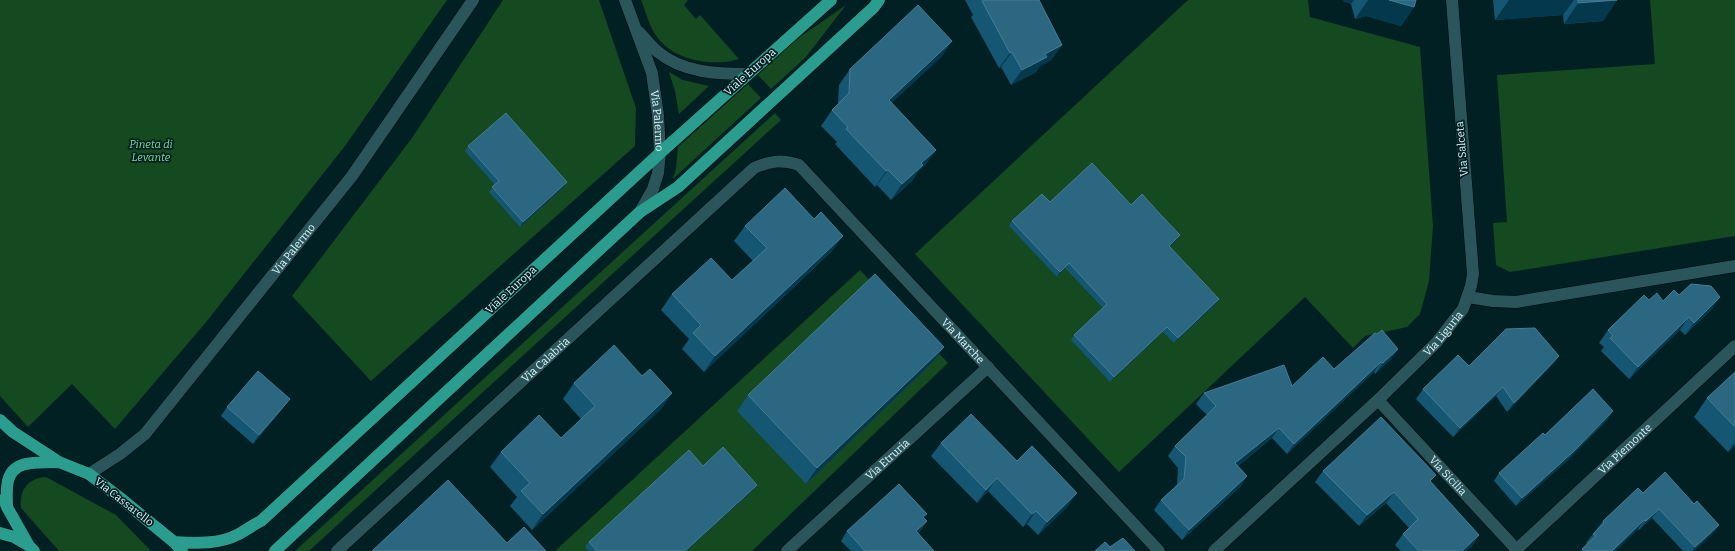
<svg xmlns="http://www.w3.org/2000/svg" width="1735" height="551" font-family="Bitter,serif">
  <rect width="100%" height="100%" fill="#002024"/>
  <path fill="#15491f" d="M0,0H447L345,146L207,321L115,429L72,384L28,427L0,396Z
    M503,0H599L636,108L635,146L371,381L292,296L412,138Z
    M641,0H688L684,5L696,19L700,15L739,59C714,67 674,61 657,37C649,26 646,12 641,0Z
    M1188,0H1308L1310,17L1420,47L1433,226L1429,281L1420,314L1407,327L1365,336L1353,348L1305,297L1119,472L915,254Z
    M1650,0H1735V236L1510,272L1496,265L1493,223L1507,222L1497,75L1655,64Z
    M846,5L806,57L771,89L758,75L793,42Z
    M669,72L683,80L709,86L679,114L675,91Z
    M748,84L761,98L673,179L676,168L678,147Z
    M775,113L781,120L309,551H295Z
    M860,270L948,363L752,551H555Z
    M46,477L116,515L151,551H59L21,508C19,490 28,478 46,477Z"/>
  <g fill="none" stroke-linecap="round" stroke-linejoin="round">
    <g stroke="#00090c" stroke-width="13">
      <g id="minor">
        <path id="s1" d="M625,0L652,73L658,115L660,153L658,173L653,189L640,212"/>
        <path d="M639,32C645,38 651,47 658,52C683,73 718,74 748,74"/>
        <path d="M1468,297L1493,301L1516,302L1735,266"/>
        <path id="s2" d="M1378,400L1518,551"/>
        <path id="s3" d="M89,474L120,454L145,434L352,176L473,0"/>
        <path id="s4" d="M337,551L754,168C770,161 782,159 799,165L1159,551"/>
        <path id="s5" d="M787,551L988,367"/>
        <path id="s6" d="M1214,551L1378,400L1436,343L1463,309L1471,286L1473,274L1452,0"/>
        <path id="s7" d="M1515,551L1735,346"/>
      </g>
    </g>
    <g stroke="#00090c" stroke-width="13">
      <path id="major" d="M0,420L13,432L59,462L89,474L119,497L174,542L182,551
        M4,499L7,507L29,546L34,551
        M7,507C7,499 6,489 8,481C13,458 41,463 59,462
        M0,533L14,537L28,545
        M174,542C196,543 218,545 239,534C246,530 253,525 261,521L660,153L831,0
        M275,551L640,212L678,187L874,7L879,0"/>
    </g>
    <use href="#minor" stroke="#2a555b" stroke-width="12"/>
    <use href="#major" stroke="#2b9d8e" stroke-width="12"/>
  </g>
  <path fill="#155673" d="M965,0H1039L1062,45L1051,60L1039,67L1036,72L1011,85L1001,67L999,68L971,17L973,15Z
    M1343,0H1416L1414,7L1401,26L1366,16L1355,19L1351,4L1343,1Z
    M1493,0H1617L1603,21L1564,24L1563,15L1495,20Z
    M952,41L941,57L891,103L936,150L925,165L919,170L912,181L891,200L877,185L875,187L835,144L837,142L821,126L832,110L838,104L839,85L850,69Z
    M468,146L567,182L564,187L520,227L489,192L495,185L465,151Z
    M1131,205L1180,235L1177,240L1170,247L1216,304L1174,343L1163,332L1110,382L1071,340L1074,335L1103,308L1065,268L1057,277L1009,226L1012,221Z
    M745,226L832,251L704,372L682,349L689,339L661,310L672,294L732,280L753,261L734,241Z
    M1720,297L1712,309L1685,335L1680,330L1629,379L1601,351L1604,347L1599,343L1608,330L1649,300L1663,301Z
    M1377,334L1398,349L1391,359L1375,374L1374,372L1287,454L1272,438L1238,466L1247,476L1240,487L1182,540L1154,510L1161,500L1177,485L1178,468L1168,456L1175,446L1207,415L1196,404L1204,393L1292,386L1334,369Z
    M944,347L933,362L806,484L737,411L748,395Z
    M1559,356L1552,365L1507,412L1496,396L1453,437L1416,399L1423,389L1469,366Z
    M1735,372V445L1728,452L1694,417L1707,398Z
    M642,376L672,393L661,409L532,530L510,506L517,497L490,467L501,452L561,438L581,419L563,399L574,383Z
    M290,399L283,408L253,444L221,416L227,407Z
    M1608,419L1568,460L1516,506L1494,481L1499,473L1545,435Z
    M941,443L1017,461L1068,506L1038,535L1027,524L1023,527L988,491L977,503L931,456Z
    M703,466L757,485L753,490L686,551H589L585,547L589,542Z
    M1323,471L1431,482L1479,535L1472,546L1466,551H1401L1395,545L1403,534L1409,528L1386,503L1359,526L1315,482Z
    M1643,493L1694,504L1719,525L1712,534L1694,551H1683L1652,518L1639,530L1638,529L1615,551H1581L1587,544L1586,543L1603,521Z
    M924,518L927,521L921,530L918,533L934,551H851L841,541L847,531Z"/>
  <path fill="#04394d" d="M1343,0H1354L1351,4L1343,1Z
    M1368,0H1389L1414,7L1401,26L1366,16L1355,19Z
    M1509,0H1574L1563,15L1495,20Z
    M1617,0L1603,21L1564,24L1578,3Z
    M952,41L941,57L878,116L889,100Z
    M1062,45L1051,60L1039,67L1036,72L1011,85L1022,70L1045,54Z
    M1012,52L1001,67L999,68L1010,53Z
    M936,150L925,165L919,170L912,181L891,200L902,184L921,163Z
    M888,170L877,185L875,187L886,171Z
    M567,182L564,187L520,227L523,222Z
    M1180,235L1177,240L1166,251L1169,246Z
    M843,236L832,251L704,372L715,356Z
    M1069,263L1065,268L1057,277L1060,272Z
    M1720,297L1712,309L1685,335L1694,323Z
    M1219,299L1216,304L1174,343L1178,338Z
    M1689,317L1680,330L1629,379L1638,367Z
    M1167,327L1163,332L1110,382L1114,377Z
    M944,347L933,362L806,484L817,468Z
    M1398,349L1391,359L1375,374L1383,363Z
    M1559,356L1552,365L1507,412L1514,403Z
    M1381,362L1374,372L1287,454L1294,444Z
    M1503,387L1496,396L1453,437L1460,428Z
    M672,393L661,409L532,530L543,514Z
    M290,399L283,408L253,444L259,435Z
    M1613,411L1608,419L1568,460L1516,506L1522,498Z
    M1279,428L1272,438L1228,474L1235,463Z
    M1735,442V445L1728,452Z
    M1247,476L1240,487L1182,540L1189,530Z
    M997,478L988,491L977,503L986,490Z
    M757,485L753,490L686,551H685Z
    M1394,492L1386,503L1359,526L1367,515Z
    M1077,493L1068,506L1038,535L1047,522Z
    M1659,509L1652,518L1639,530L1646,521Z
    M1036,511L1027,524L1023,527L1032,514Z
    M1644,520L1638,529L1615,551H1612Z
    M927,521L921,530L909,540L916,531Z
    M1719,525L1712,534L1694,551H1692L1695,547Z
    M1479,535L1472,546L1466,551H1462Z"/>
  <path fill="#2b6781" stroke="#467d94" d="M984,0H1039L1062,45L1045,54L1047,57L1022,70L1012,52L1010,53L982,1Z
    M1389,0H1416L1414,7Z
    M1578,0H1617L1578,3Z
    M918,5L952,41L889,100L936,150L921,163L923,165L902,184L888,170L886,171L846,129L848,127L832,110L849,93L850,69Z
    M506,113L567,182L523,222L492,187L499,181L468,146Z
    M1092,163L1131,205L1142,194L1160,214L1180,235L1169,246L1219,299L1178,338L1167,327L1114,377L1074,335L1107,304L1069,263L1060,272L1012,221L1042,194L1050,202Z
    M785,188L814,219L821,212L843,236L715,356L693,333L701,325L672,294L711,258L732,280L767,248L745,226Z
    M875,274L944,347L817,468L748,395Z
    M1691,284L1711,286L1720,297L1694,323L1689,317L1638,367L1610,338L1613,336L1608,330L1644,295L1649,300L1657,293L1663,301L1674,290L1679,295Z
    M1535,328L1559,356L1514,403L1503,387L1460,428L1423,389L1458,355L1469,366L1506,329Z
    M1382,330L1398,349L1383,363L1381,362L1294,444L1279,428L1235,463L1247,476L1189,530L1161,500L1184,479L1186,457L1175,446L1216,406L1204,393L1284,365L1292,386L1323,357L1334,369L1375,333L1377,334Z
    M614,345L642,376L650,369L672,393L543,514L521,491L530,483L501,452L539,415L561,438L595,406L574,383Z
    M258,371L290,399L259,435L227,407Z
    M1735,372V427L1707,398Z
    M1593,389L1613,411L1573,452L1522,498L1499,473L1543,433L1545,435Z
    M971,414L1017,461L1032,446L1077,493L1047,522L1036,511L1032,514L997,478L986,490L941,443Z
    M1381,417L1436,475L1430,481L1479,535L1462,551H1419L1403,534L1418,519L1394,492L1367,515L1323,471Z
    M723,447L757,485L685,551H597L589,542L689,450L703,466Z
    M1665,472L1694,504L1697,501L1719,525L1695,547L1659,509L1646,521L1644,520L1612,551H1584L1582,549L1596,536L1593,534L1604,523L1603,521L1638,488L1643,493Z
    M448,480L507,543L524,527L546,551H372Z
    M899,484L927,514L923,517L927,521L916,531L934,551H865L847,531Z
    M1123,538L1135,551H1095L1105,542L1110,547Z"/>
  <g text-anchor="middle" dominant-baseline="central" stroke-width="3.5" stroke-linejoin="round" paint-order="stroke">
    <g font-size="11" fill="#ddf4f7" stroke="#002024">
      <text transform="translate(750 72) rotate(-42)">Viale Europa</text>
      <text stroke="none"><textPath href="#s1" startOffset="126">Via Palermo</textPath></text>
      <text transform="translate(1462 149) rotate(-95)">Via Salceta</text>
      <text stroke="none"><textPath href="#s3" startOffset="306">Via Palermo</textPath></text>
      <text transform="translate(511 290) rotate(-43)">Viale Europa</text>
      <text stroke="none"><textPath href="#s6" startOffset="316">Via Liguria</textPath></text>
      <text stroke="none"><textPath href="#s4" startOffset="853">Via Marche</textPath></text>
      <text stroke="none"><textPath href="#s4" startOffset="283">Via Calabria</textPath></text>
      <text stroke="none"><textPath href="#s7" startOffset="150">Via Piemonte</textPath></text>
      <text stroke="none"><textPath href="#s5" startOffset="136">Via Etruria</textPath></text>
      <text stroke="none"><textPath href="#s2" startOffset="103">Via Sicilia</textPath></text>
      <text transform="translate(124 502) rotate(38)">Via Cassarello</text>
    </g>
    <g font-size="11" font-style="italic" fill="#85d990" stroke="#002024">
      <text x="151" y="144">Pineta di<tspan x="151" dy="13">Levante</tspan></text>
    </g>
  </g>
</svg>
